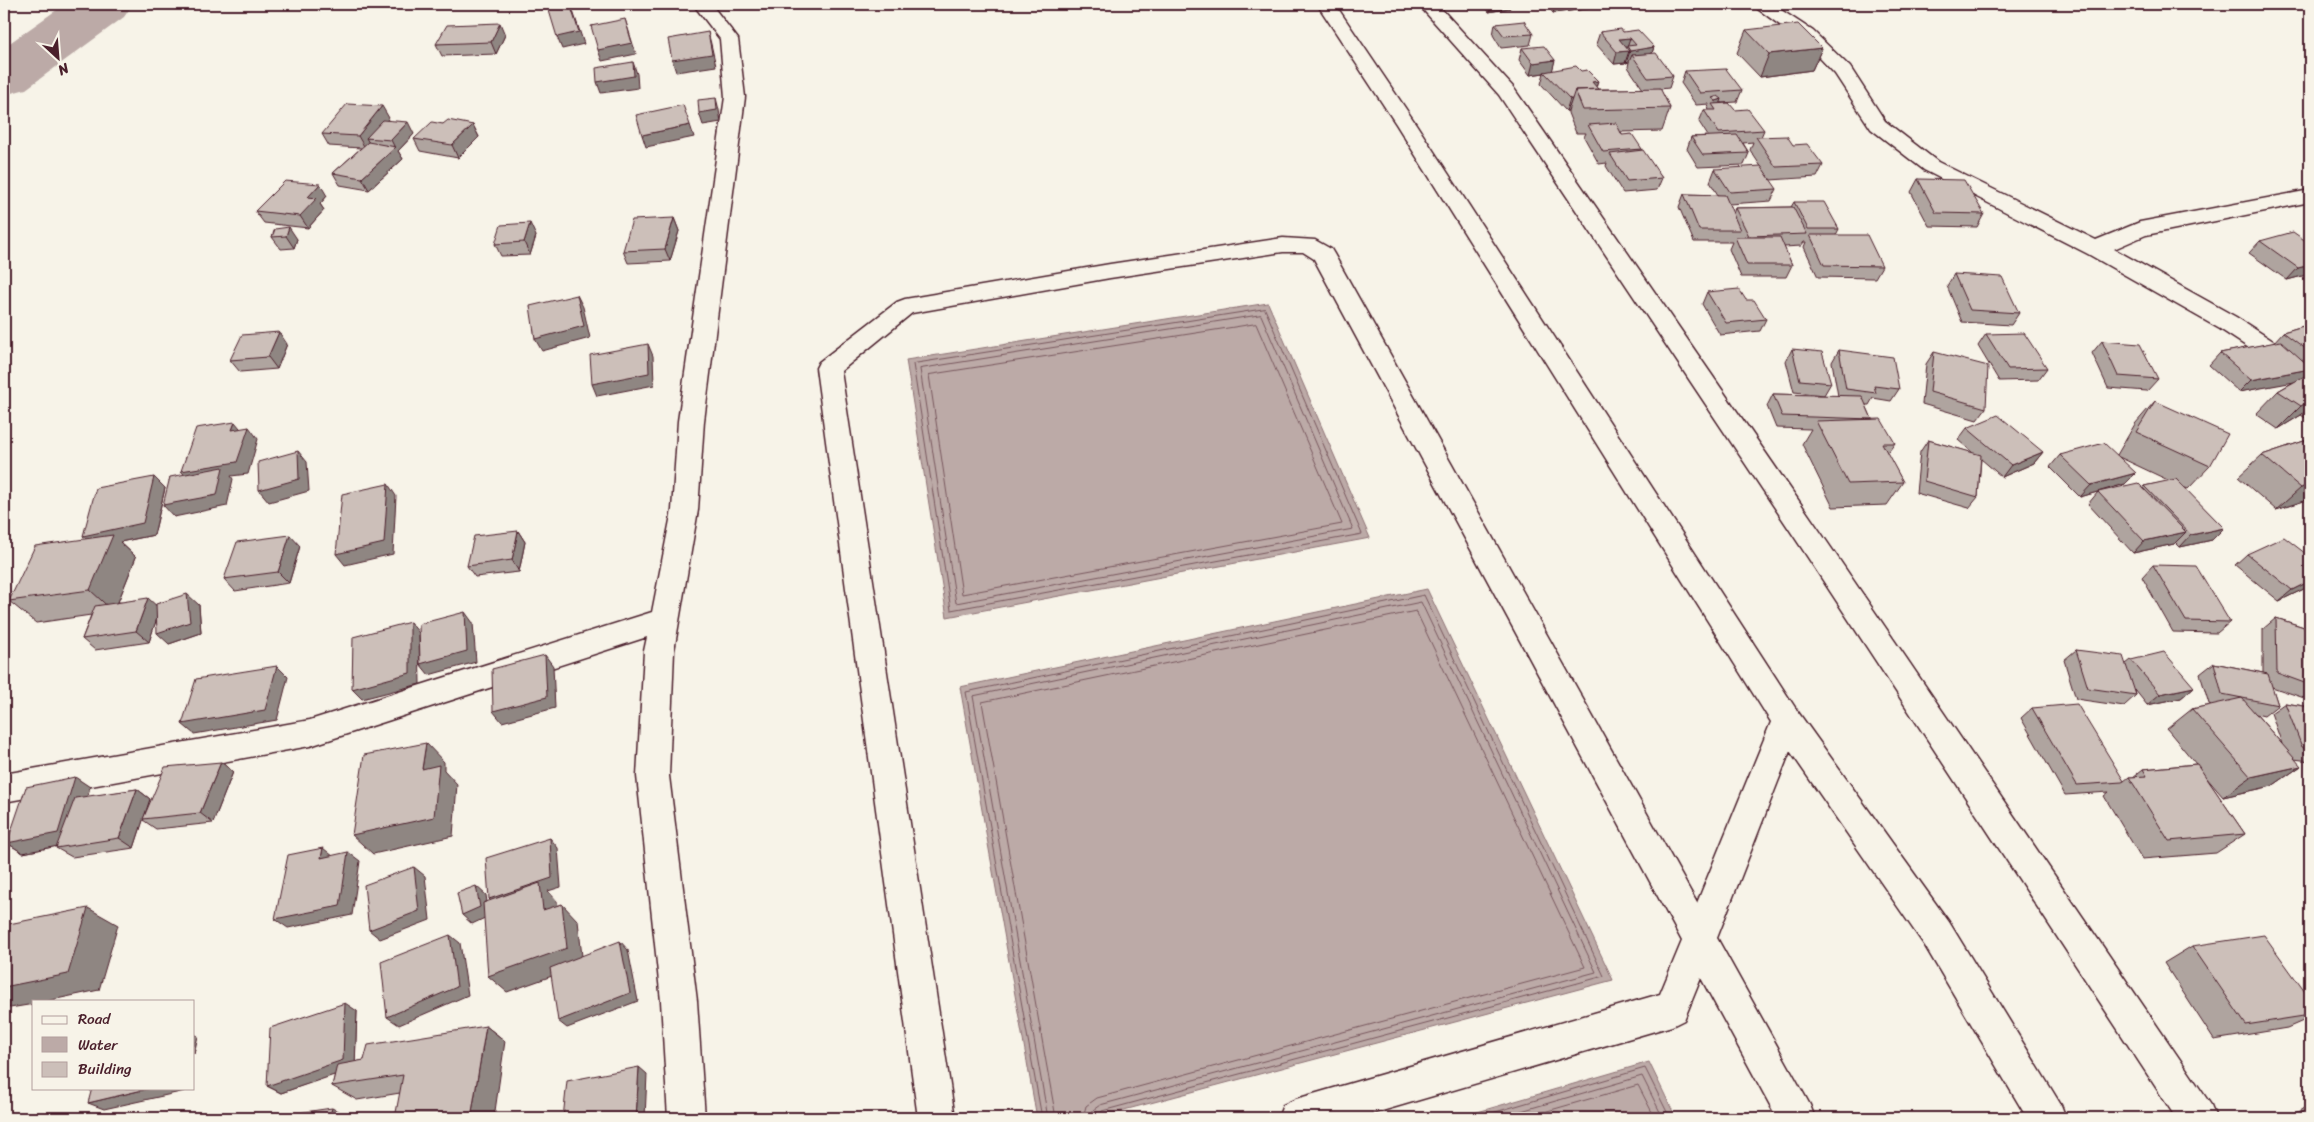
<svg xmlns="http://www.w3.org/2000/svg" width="2314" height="1122" font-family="Sriracha,sans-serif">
  <rect width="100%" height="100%" fill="#f7f3e8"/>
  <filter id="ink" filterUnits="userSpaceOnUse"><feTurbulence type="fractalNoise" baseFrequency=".02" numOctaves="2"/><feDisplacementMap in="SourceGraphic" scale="10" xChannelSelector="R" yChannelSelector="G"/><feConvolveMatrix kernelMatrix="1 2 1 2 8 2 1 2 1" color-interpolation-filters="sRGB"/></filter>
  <g filter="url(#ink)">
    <path fill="#bcaaa7" stroke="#8e7275" d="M1268,303L1370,538L947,617L906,360Z
      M1427,589L1613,980L1094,1118H1037L960,687Z
      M1649,1062L1676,1118H1457Z"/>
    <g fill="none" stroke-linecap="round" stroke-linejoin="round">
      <path stroke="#78575d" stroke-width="1" d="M1265,309L1362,534L951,610L913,364Z
        M1261,315L1353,529L956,603L920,369Z
        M1256,324L1342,524L962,594L929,375Z
        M1042,1118L966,692L1424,595L1604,976L1102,1111L1097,1118
        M1048,1118L973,696L1421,602L1596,972L1100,1105L1093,1110L1091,1118
        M1056,1118L982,702L1416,611L1585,967L1097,1098L1086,1106L1083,1118
        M1475,1118L1645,1068L1670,1118
        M1497,1118L1642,1076L1663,1118
        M1523,1118L1638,1085L1655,1118"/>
      <path fill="#bcaaa7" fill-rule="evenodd" d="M65,4H133L124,17L26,89L4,95V47Z"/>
      <g stroke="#4a1f2b" stroke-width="3">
        <path id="street" d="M693,4H711L738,39L745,97L704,421L698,510L674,651L669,776L697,1001L705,1118H668L661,1001L637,776L644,651L647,637L310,746L4,802V774L310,720L652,612L672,510L678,421L725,97L720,39Z
          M1317,4H1335L1416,124L1798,712L1949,922L2061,1105L2066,1118H2027L1925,946L1790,751L1717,938L1810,1105L1815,1118H1777L1701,978L1684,1020L1672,1026L1358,1118H1278L1283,1105L1296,1099L1660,994L1682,941L1314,259L1303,252H1283L1110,278L912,313L841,371L955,1118H918L816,368L819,362L897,302L905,299L1110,264L1283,238L1315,240L1331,249L1334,254L1697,903L1771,722L1396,124Z
          M1418,4H1437L1513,87L1819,530L2211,1105L2216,1118H2176L1799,544L1499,95Z
          M1751,4H1772L1813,31L1850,67L1885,121L1938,162L2096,240L2140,222L2310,190V202L2146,235L2114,249L2236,317L2310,365V384L2301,382L2220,329L2088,254L1924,170L1871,129L1835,74L1818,56L1799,39Z"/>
      </g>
      <use href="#street" fill="#f7f3e8" fill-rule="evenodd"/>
    </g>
    <path fill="#afa49f" stroke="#4a1f2b" d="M1473,4H1511L1510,8L1489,12L1484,5L1474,6Z
      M1546,4H1610V6L1553,13Z
      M1495,24L1533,34L1530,45L1501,48L1493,35Z
      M1746,30L1822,48L1812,70L1760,77L1737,53Z
      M1600,32H1623L1654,47L1652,53L1673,76L1669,88L1660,89L1670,108L1662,131L1621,132L1622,135L1642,149L1641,151L1662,178L1657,190L1623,193L1606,166L1607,163L1599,164L1584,137L1586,133H1576L1568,113V111H1566L1541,84L1544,73L1530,75L1519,60L1522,48L1555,60L1552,70L1596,87L1598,89H1643L1628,67L1629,62L1626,63L1625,61V63L1614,64L1596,44Z
      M505,35L496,54L442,56L436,44Z
      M1685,71L1742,90L1737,102L1721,103L1735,110L1764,130L1761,137L1793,145L1823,165L1817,177L1770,180L1750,150L1753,142L1743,143L1749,153L1744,165L1698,167L1687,149L1691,137L1708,136L1699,122L1704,110H1707L1709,104L1696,105L1681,83Z
      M389,118L387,120L414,134L398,151L403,159L369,190L340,185L333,173L361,148L329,146L322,134Z
      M443,124L473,125L479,137L458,158L420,151L414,139Z
      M1715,169L1777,189L1771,201L1729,204L1733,214L1735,208L1791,207L1794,202L1839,229L1836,235L1882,266L1875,278L1818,277L1804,247L1806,242H1804L1801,246L1784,247L1792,265L1786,277H1741L1729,249L1732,242H1694L1679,207L1684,194L1718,195L1710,182Z
      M1918,179L1984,214L1977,227L1929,226L1911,192Z
      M327,196L320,204L324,210L308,228L264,223L255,211Z
      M674,218L679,231L670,261L628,263L623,251Z
      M275,229L297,239L294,248L281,249L272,237Z
      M536,236L530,255L501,256L495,244Z
      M2260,241L2310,244V274L2287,280L2249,253Z
      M1954,274L2019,313L2011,325L1962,322L1947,286Z
      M1707,292L1746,300L1766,319L1760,331L1720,335L1702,304Z
      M2310,324V373L2309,372L2304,377L2310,373V421L2301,415L2278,429L2256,414L2278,391L2295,381L2239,392L2209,365L2220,353L2273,343L2283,332Z
      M1986,334L2047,368L2038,380L1999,381L1978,346Z
      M2102,341L2158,379L2147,391L2108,388L2092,353Z
      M287,344L277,369L240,372L230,360Z
      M1792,349L1831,383L1824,395L1794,392L1786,361Z
      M1839,350L1899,389L1891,401L1873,398L1869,405H1866L1872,419L1895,443L1887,454L1903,482L1887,505L1833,507L1802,444L1811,429L1776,428L1767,406L1773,394L1838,396L1832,362Z
      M1934,352L1986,408L1977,420L1922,404L1926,364Z
      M2155,401L2210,466L2188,489L2183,487L2224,528L2212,540L2180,547L2175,542L2174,544L2133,553L2088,504L2098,492L2142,488L2144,486L2170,481L2119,457L2125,484L2080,497L2050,467L2060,455H2117L2135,424Z
      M1967,428L2043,452L2034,463L2002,477L1981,459L1978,497L1969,508L1916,493L1920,452L1928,440L1973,453L1958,440Z
      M2310,439V499L2276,510L2238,477L2262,455Z
      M154,477L165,488L154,535L120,542L136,557L118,602L156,605H199L201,633L169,644L156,620L149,642L95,650L82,639L91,615L36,623L9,601L86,539Z
      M518,531L525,542L519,572L475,577L467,566Z
      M300,546L289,583L235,591L224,579Z
      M2247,554L2310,557V586L2279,601L2235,565Z
      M2153,565L2230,622L2217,633L2173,632L2142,577Z
      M2276,618L2310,629V700L2272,687L2278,705L2264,716L2256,714L2282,744L2271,713L2285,703L2310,707V761L2294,759L2301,766L2272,786L2223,797L2205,776L2245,834L2216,853L2142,859L2104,796L2109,792L2065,795L2021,718L2032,708L2124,781L2129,777H2133L2143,769L2196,764L2167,729L2192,709L2211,705L2209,704L2200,674L2214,663L2263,673V629Z
      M2076,650L2126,664L2131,660L2194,687L2181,698L2147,705L2135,690L2136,695L2124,706L2076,699L2064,660Z
      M221,762L233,772L213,823L156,829L143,820L134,848L72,857L56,848L57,846L23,853L7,843L90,787L87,797L137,789L150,799L146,811Z
      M2192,946L2310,999V1018L2287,1028L2214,1040L2164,963Z
      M357,1011L355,1062L364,1060L486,1026L505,1041L400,1093L357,1100L332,1086L335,1074L281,1093L267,1086Z
      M2310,1104V1118H2301L2296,1113Z"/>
    <path fill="#8f8682" stroke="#4a1f2b" d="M570,4L572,8L584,44L562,49L557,37Z
      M1475,4H1484V5L1474,6Z
      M1491,4H1511L1510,8L1489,12Z
      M1556,4H1610V6L1553,13Z
      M625,19L636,54L602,61L598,50Z
      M500,23L505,35L496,54L491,42Z
      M708,32L711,44L716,66L676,72L672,60Z
      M1630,38L1626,50L1619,39Z
      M1654,47L1650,59L1632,55L1629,62L1626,63L1630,51Z
      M1822,48L1812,70L1760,77L1769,54Z
      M1629,51L1625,63L1614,64L1617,52Z
      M1555,60L1552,72H1544V73L1530,75L1533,63Z
      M633,62L637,74L638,88L601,93L597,82Z
      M1598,81L1594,93L1592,82Z
      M716,98L719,110L721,122L703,125L699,113Z
      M1570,99H1572L1568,111H1566Z
      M1722,99L1718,111L1714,107L1716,101Z
      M382,106L389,118L372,138H366L369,143L365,148L358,136Z
      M408,122L414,134L398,151L403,159L369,190L362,178L395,148L391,140Z
      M473,125L479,137L458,158L452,145Z
      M690,125L694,137L646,147L642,135Z
      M320,184L327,196L320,204L324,210L308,228L300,216L308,197Z
      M674,218L679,231L670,261L665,249Z
      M530,223L536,236L530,255L524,242Z
      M289,227L297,239L294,248L286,236Z
      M2310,265V274L2287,280L2298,268Z
      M577,295L583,307L590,338L542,351L535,339Z
      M279,332L287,344L277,369L268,357Z
      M648,344L653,356L654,385L597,396L592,384Z
      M2310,369V371L2300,381L2239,392L2251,380Z
      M2310,400V407L2301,415L2278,429L2301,406Z
      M235,422L245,434L232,430Z
      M249,427L258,439L248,474L231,476L233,479L227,506L174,517L163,505L191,482L181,471Z
      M298,451L307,462L309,491L269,502L259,490Z
      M2043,452L2034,463L2002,477L2011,465Z
      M2136,473L2125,484L2080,497L2091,485Z
      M154,477L165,488L154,535L120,542L136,557L114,612L90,590L95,547L83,536Z
      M388,484L396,496L393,554L345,565L336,554Z
      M2310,484V499L2276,510L2301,488Z
      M2224,528L2212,540L2180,547L2191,535Z
      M518,531L525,542L519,572L512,560Z
      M2186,532L2174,544L2133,553L2144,541Z
      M290,535L300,546L289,583L278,572Z
      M2310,581V586L2279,601L2292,590Z
      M187,594L199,605L201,633L169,644L157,633Z
      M148,598L160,609L149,642L136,631Z
      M465,612L473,623L476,662L429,675L420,664Z
      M410,622L419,633L420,684L362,699L352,689Z
      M545,655L553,666L555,708L502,722L493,711Z
      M277,666L288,677L277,720L194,734L182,724Z
      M2194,687L2181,698L2147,705L2160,694Z
      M426,743L444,762V770L457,784L453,836L373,854L352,835L422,769Z
      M221,762L233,772L213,823L200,813Z
      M2301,766L2272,786L2223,797L2251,777Z
      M75,777L90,787L73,843L23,853L7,843Z
      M137,789L150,799L134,848L119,838Z
      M550,838L558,848L561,887L548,891L557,901L560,928L543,910L498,908L489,899Z
      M323,848L334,857L321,858Z
      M348,852L360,861L352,915L288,928L275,919Z
      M414,867L425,876L430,920L380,939L369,930Z
      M476,886L486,895L489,916L472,924L462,915Z
      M562,904L578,921L583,965L507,992L488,976Z
      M88,908L118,925L99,990L47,1001H34V1004L10,1008L4,1006V987Z
      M450,935L460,943L468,995L399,1025L387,1017Z
      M620,941L628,950L638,1001L567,1028L558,1021Z
      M345,1003L357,1011L355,1068L281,1093L267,1086Z
      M486,1026L505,1041L494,1118H471Z
      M194,1034L198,1036L194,1054Z
      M639,1067L647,1074L645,1118H636Z
      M151,1088H186L185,1091L104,1109L88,1103Z
      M332,1108L345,1115L344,1118H329Z"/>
    <path fill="#ccbfb9" stroke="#4a1f2b" d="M547,4H570L579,32L557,37Z
      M625,19L632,43L598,50L591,26Z
      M1524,21L1533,34L1504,36L1495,24Z
      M500,23L491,42L436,44L447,25Z
      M1798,24L1822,48L1769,54L1746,30Z
      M1621,29L1623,32L1638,30L1654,47L1630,51L1627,46L1636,45L1630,38L1619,39L1629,51L1617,52L1600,32Z
      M708,32L712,54L672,60L668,39Z
      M1544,46L1555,60L1533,63L1522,48Z
      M1656,53L1673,76L1648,78L1632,55Z
      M633,62L634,76L597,82L596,68Z
      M1576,66L1581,71L1587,70L1598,81L1592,82L1598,89L1575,90L1572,99H1570L1544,72Z
      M1726,69L1742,90L1700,93L1685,71Z
      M1660,88L1670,108L1583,110L1575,90Z
      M1718,96L1722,99L1716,101L1712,98Z
      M716,98L717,110L699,113L698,100Z
      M1729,103L1735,110L1748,109L1764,130L1719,133L1704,110H1716L1712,104Z
      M347,104L382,106L358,136L322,134Z
      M683,105L690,125L642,135L636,115Z
      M383,120L408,122L391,140L366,138Z
      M448,120L473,125L452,145L414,139L432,122L443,124Z
      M1616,123L1622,135L1632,134L1642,149L1603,152L1588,125Z
      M1737,135L1749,153L1703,155L1691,137Z
      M1787,136L1793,145L1807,144L1823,165L1776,167L1756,137Z
      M368,142L396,147L362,178L333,173Z
      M1643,150L1662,178L1627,181L1610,154Z
      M1761,166L1777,189L1730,192L1715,169Z
      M1918,179L1964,180L1984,214L1936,213Z
      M285,181L320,184L308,197L317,198L300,216L255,211Z
      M1684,194L1725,195L1740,230H1699Z
      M1794,202H1824L1839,229H1808Z
      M1793,207L1807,234L1749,236L1735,208Z
      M674,218L665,249L623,251L632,220Z
      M530,223L524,242L495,244L501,225Z
      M289,227L286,236L272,237L275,229Z
      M2293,232L2310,244V265L2298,268L2260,241Z
      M1810,235H1867L1882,266L1824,265Z
      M1735,237H1780L1792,265H1747Z
      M1954,274L2002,277L2019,313L1970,310Z
      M1739,289L1746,300H1754L1766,319L1726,323L1707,292Z
      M577,295L584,326L535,339L530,306Z
      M2310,324V352L2283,332Z
      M279,332L268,357L230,360L242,335Z
      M2024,333L2047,368L2008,369L1986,334Z
      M2102,341L2140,344L2158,379L2118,376Z
      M2281,341L2310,367V369L2251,380L2220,353Z
      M648,344L649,373L592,384L590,355Z
      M1792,349L1822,352L1831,383L1800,380Z
      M1839,350L1893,357L1899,389L1874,386L1876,393L1846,389Z
      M1934,352L1988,366L1986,408L1930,392Z
      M2310,373V400L2301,406L2278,391Z
      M1773,394L1862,396L1872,419L1782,416Z
      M2155,401L2228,434L2210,466L2136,432Z
      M1998,415L2043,452L2011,465L1967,428Z
      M1881,419L1895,443H1882L1903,482L1848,484L1816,421Z
      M235,422L232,430L249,427L237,462L181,471L196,428Z
      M2310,439V484L2301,488L2262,455Z
      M1928,440L1981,455L1978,497L1924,481Z
      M2104,443L2136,473L2091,485L2060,455Z
      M298,451L299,479L259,490L258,462Z
      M223,467L217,495L163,505L170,477Z
      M154,477L143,523L83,536L96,488Z
      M2176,479L2224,528L2191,535L2144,486Z
      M2138,483L2186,532L2144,541L2098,492Z
      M388,484L384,543L336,554L342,494Z
      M518,531L512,560L467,566L474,536Z
      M113,535L90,590L9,601L35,546Z
      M290,535L278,572L224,579L237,542Z
      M2284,537L2310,557V581L2292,590L2247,554Z
      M2153,565L2196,566L2230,622L2186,621Z
      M187,594L190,622L157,633L156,604Z
      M148,598L136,631L82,639L95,606Z
      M465,612L467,651L420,664L419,624Z
      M2276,618L2310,629V685L2277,673Z
      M410,622V673L352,689L353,637Z
      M2076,650L2123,656L2136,695L2088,688Z
      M2164,652L2194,687L2160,694L2131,660Z
      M545,655L547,697L493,711L492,669Z
      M2214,663L2268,674L2278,705L2222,694Z
      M277,666L265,710L182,724L196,679Z
      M2242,698L2301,766L2251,777L2192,709Z
      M2285,703L2310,707V748L2302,747Z
      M2077,704L2124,781L2122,782L2077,785L2032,708Z
      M426,743L422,769L439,765L434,817L352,835L364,755Z
      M221,762L200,813L143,819L165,767Z
      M2197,764L2245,834L2169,841L2129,777L2147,776L2143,769Z
      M75,777L58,833L7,843L26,787Z
      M137,789L119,838L56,848L75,798Z
      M550,838L552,878L489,899L486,858Z
      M323,848L321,858L348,852L340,906L275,919L288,855Z
      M414,867L419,911L369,930L364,885Z
      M540,883L543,910L562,904L567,948L488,976L483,903Z
      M476,886L480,907L462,915L457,893Z
      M88,908L68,974L4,987V925Z
      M450,935L457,987L387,1017L381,962Z
      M2264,935L2310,999V1015L2246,1025L2192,946Z
      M620,941L630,993L558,1021L550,968Z
      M345,1003L343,1060L267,1086L270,1028Z
      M486,1026L471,1118H395L403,1075L332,1086L337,1065L364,1060L368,1045Z
      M639,1067L636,1118H563L567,1081Z
      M92,1088H151L88,1103Z
      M332,1108L329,1118H269L270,1117Z"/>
  </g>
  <rect width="2314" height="1122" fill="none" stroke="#f7f3e8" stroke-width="20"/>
  <rect x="10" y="10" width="2294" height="1102" fill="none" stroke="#4a1f2b" stroke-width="2" filter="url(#ink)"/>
  <rect x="32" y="1000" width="162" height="90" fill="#f7f3e8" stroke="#b29e9c"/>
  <rect x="42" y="1016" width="25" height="8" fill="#f7f3e8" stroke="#b29e9c"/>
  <text x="78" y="1024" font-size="15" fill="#4a1f2b">Road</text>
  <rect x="42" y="1037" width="25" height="15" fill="#bcaaa7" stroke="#b29e9c"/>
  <text x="78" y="1050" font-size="15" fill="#4a1f2b">Water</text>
  <rect x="42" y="1062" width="25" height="15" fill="#ccbfb9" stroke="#b29e9c"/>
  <text x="78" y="1074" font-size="15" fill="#4a1f2b">Building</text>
  <g transform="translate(58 58) rotate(154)" stroke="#f7f3e8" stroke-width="4" paint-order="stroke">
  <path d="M0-4L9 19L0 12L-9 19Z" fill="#4a1f2b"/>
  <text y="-8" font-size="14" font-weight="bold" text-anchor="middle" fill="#4a1f2b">N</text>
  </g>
</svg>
